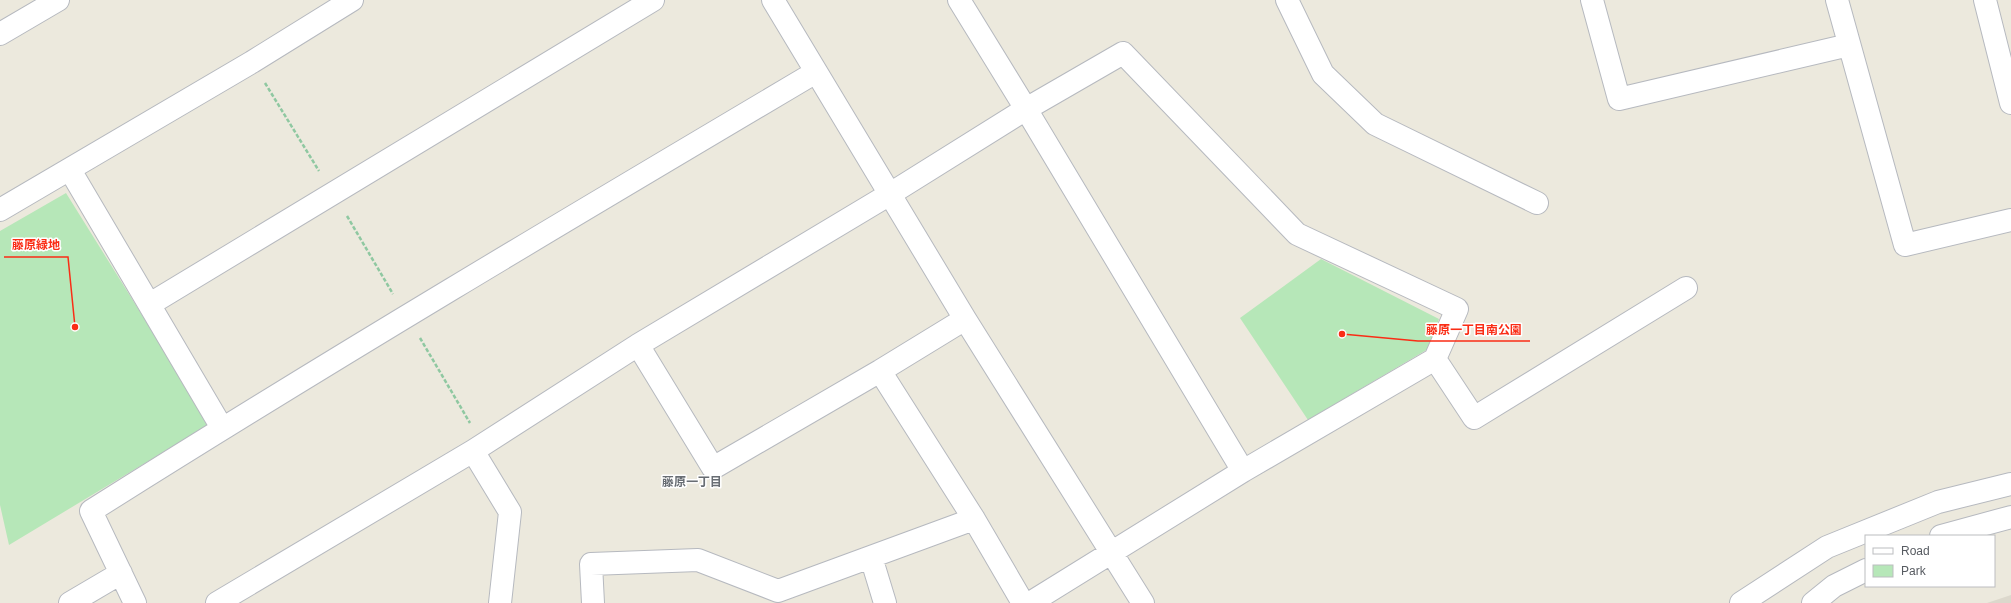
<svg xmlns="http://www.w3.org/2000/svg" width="2011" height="603" font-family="Helvetica,'Noto Sans JP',sans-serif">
  <rect width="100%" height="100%" fill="#ece9dd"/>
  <path fill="#dcd8cc" d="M2011,595V603H1987Z"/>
  <path fill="#b6e7b8" d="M66,193L210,424L9,545L0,505V231Z
    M1321,259L1439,319L1428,349L1308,420L1240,318Z"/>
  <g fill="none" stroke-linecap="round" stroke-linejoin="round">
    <g stroke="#b6b9bf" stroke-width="24">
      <path id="minor" d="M773,0L965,319L1143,603
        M959,0L1026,109L1243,471L1030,603
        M1287,0L1323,74L1375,124L1537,203
        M1592,0L1619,99L1849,45
        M1837,0L1905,245L2011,220
        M1985,0L2011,103
        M0,34L58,0
        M70,170L222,428
        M0,210L252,62L352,0
        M150,304L653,0
        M638,345L713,468L880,371L965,319
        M1435,359L1474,418L1686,288
        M880,371L974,519L1023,603
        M473,451L510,512L500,603
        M871,557L885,603
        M70,603L121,573
        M135,603L91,511C330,360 573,216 816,72
        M217,603L473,451L638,345L890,194L1026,109L1123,53L1297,234L1457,309L1435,359L1243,471
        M593,603L591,564L698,560L778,591L974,519"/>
    </g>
    <g stroke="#b6b9bf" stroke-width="24">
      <path id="tertiary" d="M1941,536L2011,517
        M1741,603L1827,547L1938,502L2011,484
        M1813,603L1834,586L1866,570"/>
    </g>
    <path stroke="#8fc8a1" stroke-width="2.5" stroke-dasharray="4 2" stroke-linecap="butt" d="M265,83L319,171
      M347,216L393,294
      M420,338L470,423"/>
    <use href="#minor" stroke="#fff" stroke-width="22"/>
    <use href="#tertiary" stroke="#fff" stroke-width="22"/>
  </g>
  <g text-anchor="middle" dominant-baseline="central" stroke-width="3" stroke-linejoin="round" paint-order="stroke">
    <g font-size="12" font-weight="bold" fill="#686d73" stroke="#fff">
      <text x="692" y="482">藤原一丁目</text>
    </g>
  </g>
  <path fill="none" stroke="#fa2d16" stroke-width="1.5" d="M75 327L68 257H4M1342 334L1418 341H1530"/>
  <g fill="#fa2d16" stroke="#fff" stroke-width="1.5">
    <circle cx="75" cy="327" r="4"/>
    <circle cx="1342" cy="334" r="4"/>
  </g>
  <g font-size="12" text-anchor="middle" font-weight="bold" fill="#fa2d16" stroke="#fff" stroke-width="3" stroke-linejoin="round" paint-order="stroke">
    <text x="36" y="249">藤原緑地</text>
    <text x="1474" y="334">藤原一丁目南公園</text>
  </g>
  <rect x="1865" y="535" width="130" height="52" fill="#ffffff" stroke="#bcbdc0"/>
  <rect x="1873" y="548" width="20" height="6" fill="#ffffff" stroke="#bcbdc0"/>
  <text x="1901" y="555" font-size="12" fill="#575b61">Road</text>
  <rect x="1873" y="565" width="20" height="12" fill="#b6e7b8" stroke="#bcbdc0"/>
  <text x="1901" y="575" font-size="12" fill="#575b61">Park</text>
</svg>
